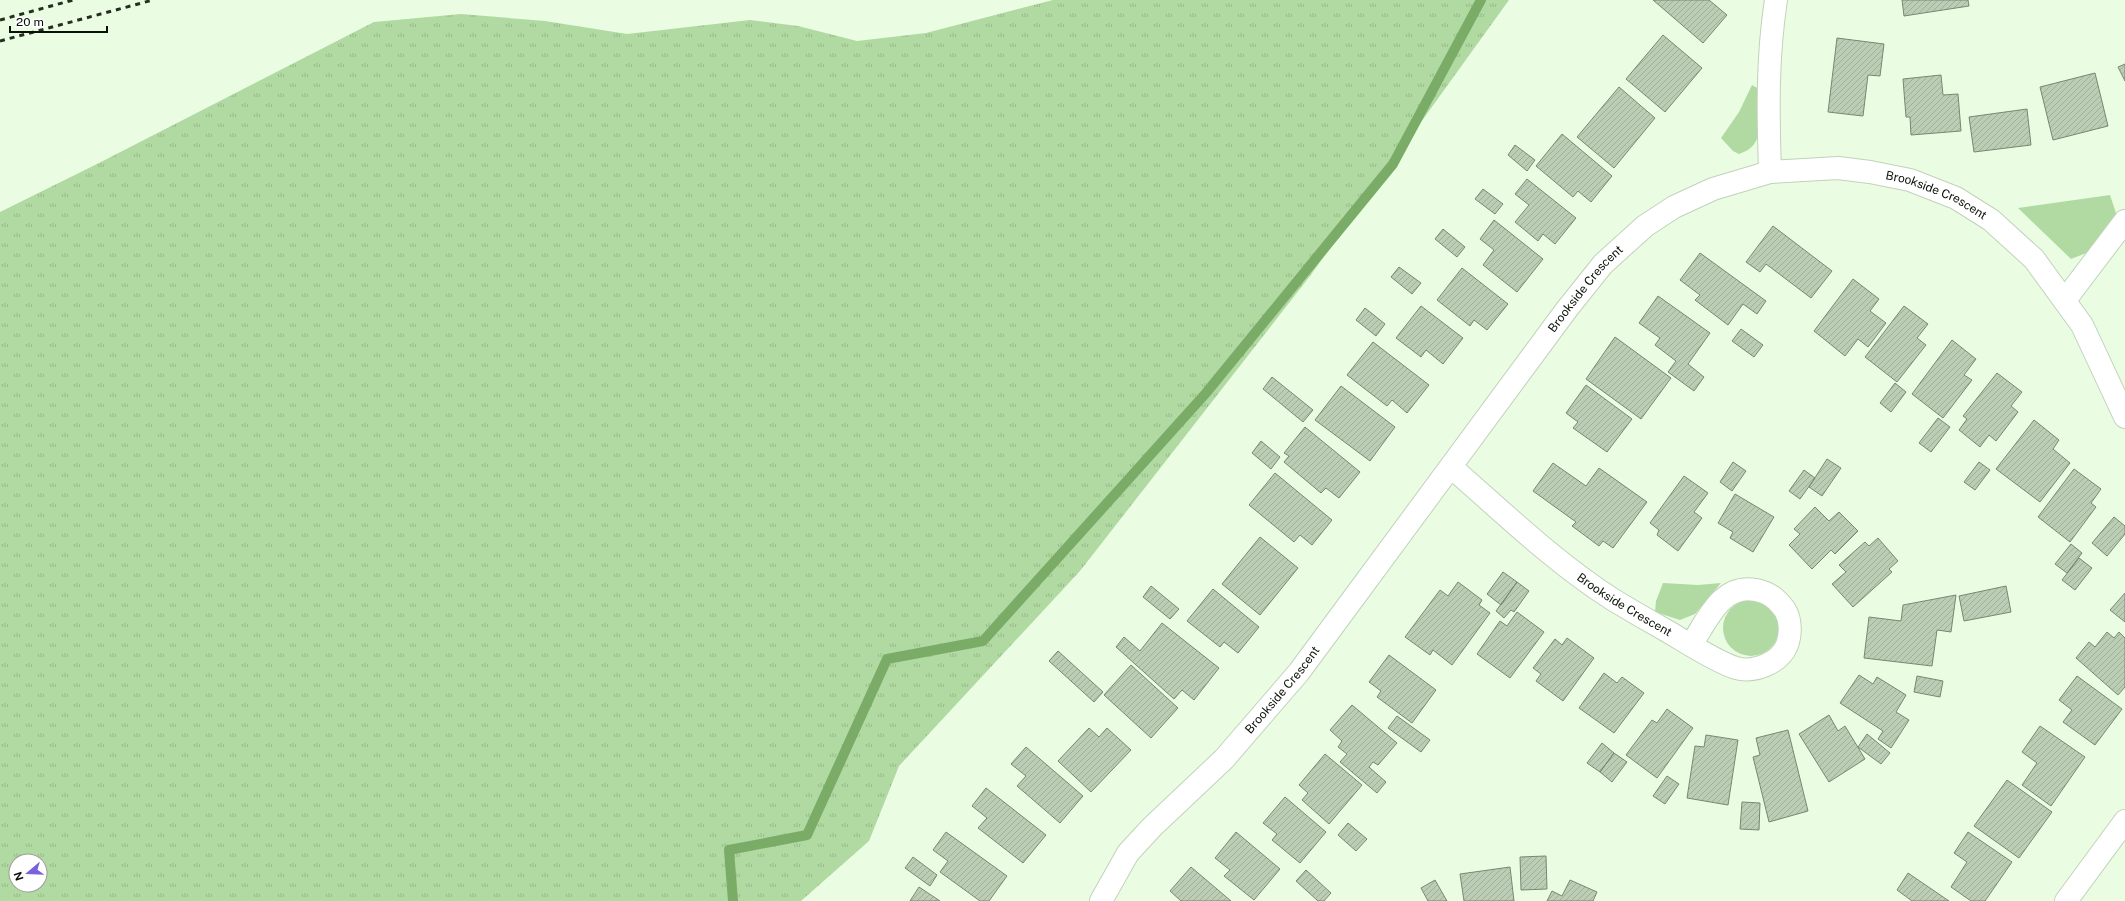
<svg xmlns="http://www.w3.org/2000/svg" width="2125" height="901" font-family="'Public Sans',sans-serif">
  <defs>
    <pattern id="park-tufts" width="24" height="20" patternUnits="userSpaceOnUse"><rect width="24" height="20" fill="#b0daa1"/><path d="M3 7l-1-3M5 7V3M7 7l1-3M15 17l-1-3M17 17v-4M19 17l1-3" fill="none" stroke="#96ba89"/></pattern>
    <pattern id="building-hatch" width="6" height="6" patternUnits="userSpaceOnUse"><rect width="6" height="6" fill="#bbceb5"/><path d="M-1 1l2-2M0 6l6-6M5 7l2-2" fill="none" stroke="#9fb09a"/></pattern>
  </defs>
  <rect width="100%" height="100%" fill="#eafde3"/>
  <path fill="#b0daa1" d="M1752,85L1759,89C1759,113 1768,146 1739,154L1733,151L1721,138L1739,112Z
    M2110,195L2117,216L2089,252L2071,259L2018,208Z
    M1663,583L1698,585L1721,583L1695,614L1680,620L1655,612L1656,601Z
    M1723 628a28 28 0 1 1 56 0a28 28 0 1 1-56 0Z"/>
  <path fill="url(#park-tufts)" fill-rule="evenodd" d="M1053,0H1509L1310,276L1080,571L899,766L869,841L801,901H0V212L99,163L374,22L461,14L545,21L627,34L750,20L798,26L857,41L926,33ZM16,861H40V885H16Z"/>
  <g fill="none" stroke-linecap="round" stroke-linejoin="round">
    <path stroke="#7aac68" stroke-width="10" d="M733,901L729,850L807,835L887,659L983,641L1206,393L1393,164L1481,0"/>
  </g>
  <path fill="url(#building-hatch)" stroke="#778871" d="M1653,0H1709L1727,15L1703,43Z
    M1902,0H1968L1969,6L1904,16Z
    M1663,35L1702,68L1665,112L1626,79Z
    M1837,38L1884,44L1880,76L1868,75L1863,116L1828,112Z
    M2125,64V81L2118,67Z
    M2095,73L2108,126L2053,140L2040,87Z
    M1941,75L1943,95L1958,94L1961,131L1911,135L1910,117H1906L1903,79Z
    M1619,87L1655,118L1614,168L1577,137Z
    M2027,109L2031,145L1974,152L1969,117Z
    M1562,134L1612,176L1591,202L1578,191L1573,197L1536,166Z
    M1515,145L1535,160L1527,171L1508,155Z
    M1527,179L1576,218L1555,244L1543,234L1538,241L1515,222L1529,205L1515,194Z
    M1483,189L1503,204L1495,214L1475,199Z
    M1494,220L1543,259L1517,292L1483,265L1494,250L1480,239Z
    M1773,226L1832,271L1811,298L1766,264L1760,272L1746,262Z
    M1443,229L1465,247L1457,257L1435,239Z
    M1700,253L1766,301L1757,314L1743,304L1728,325L1695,300L1700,295L1680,280Z
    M1399,267L1421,283L1412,294L1391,277Z
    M1462,268L1508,304L1487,330L1474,320L1470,326L1437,300Z
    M1853,279L1879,299L1870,311L1886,323L1868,347L1858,339L1845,356L1814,331Z
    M1658,296L1710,333L1688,364L1704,377L1694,391L1668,372L1676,361L1655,345L1660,338L1639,323Z
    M1421,306L1463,338L1443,364L1426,350L1421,357L1396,338Z
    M1904,306L1928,324L1917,338L1926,345L1897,382L1865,357Z
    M1365,308L1385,324L1376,336L1356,320Z
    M1741,329L1763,345L1754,357L1732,341Z
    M1615,337L1671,378L1641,419L1586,379Z
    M1952,340L1976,359L1964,375L1972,380L1943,418L1912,394Z
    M1373,342L1429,385L1407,413L1392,400L1387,406L1347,375Z
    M1997,373L2022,392L2011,406L2018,412L1996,441L1989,435L1980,447L1959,430L1967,419L1963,416Z
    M1272,377L1313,410L1303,422L1263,389Z
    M1895,383L1906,392L1891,412L1880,403Z
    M1586,385L1632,419L1607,452L1573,428L1578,422L1566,413Z
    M1341,386L1395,427L1370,461L1315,420Z
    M1938,418L1950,427L1931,452L1919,443Z
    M2034,420L2059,440L2053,449L2070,463L2040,502L1996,469Z
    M1305,427L1360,472L1339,498L1326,488L1321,493L1284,462L1289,456L1284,453Z
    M1261,441L1280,457L1271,469L1252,453Z
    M1827,459L1841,468L1822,496L1809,487Z
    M1733,462L1746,471L1732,491L1720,482Z
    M1979,462L1990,470L1975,490L1964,482Z
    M1553,463L1586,486L1599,468L1647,502L1613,548L1603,541L1599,546L1572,526L1576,522L1533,491Z
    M2074,469L2101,489L2091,503L2096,507L2070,542L2038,517Z
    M1804,470L1815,478L1800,499L1789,491Z
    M1275,473L1332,520L1312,545L1300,535L1294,542L1249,505Z
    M1684,476L1708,493L1694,512L1702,518L1678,551L1657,535L1659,530L1650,523Z
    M1735,494L1774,517L1753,552L1730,538L1733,532L1718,523Z
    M1815,507L1829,521L1839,512L1858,531L1835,554L1831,550L1812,569L1789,545L1800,534L1794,529Z
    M2114,517L2125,526V534L2107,556L2092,543Z
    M1260,537L1298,568L1260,615L1222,584Z
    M1878,538L1898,561L1889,569L1892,572L1853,607L1832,584L1846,572L1839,565L1865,542L1869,546Z
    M2071,544L2082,553L2067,573L2055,564Z
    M2079,558L2092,568L2075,590L2062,580Z
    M1503,572L1517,582L1501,605L1487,594Z
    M1458,582L1482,600L1479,605L1490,613L1452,665L1433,650L1430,655L1405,637L1440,590L1448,596Z
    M1517,582L1529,591L1514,612L1511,610L1504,618L1496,611Z
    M1151,586L1179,609L1170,619L1143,597Z
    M2006,586L2011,612L1964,621L1959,596Z
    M1213,589L1259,627L1238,653L1224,642L1220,647L1187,621Z
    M2125,593V622L2110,610Z
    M1956,595L1951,632L1937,630L1932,666L1864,658L1869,617L1901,621L1903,605Z
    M1517,612L1544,632L1510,678L1477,654L1500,621L1507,626Z
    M1162,623L1219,668L1194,700L1182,690L1174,699L1116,647L1124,637L1140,651Z
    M2107,632L2114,638L2119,632L2125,638V687L2118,695L2076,658L2089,642L2095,647Z
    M1567,638L1594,658L1563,701L1536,681L1541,674L1533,668L1555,639L1562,645Z
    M1058,651L1103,692L1094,702L1049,661Z
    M1389,655L1436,690L1412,723L1377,697L1381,691L1369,682Z
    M1131,665L1178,708L1151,738L1104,695Z
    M1604,673L1617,683L1622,677L1644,693L1614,733L1579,708Z
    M1859,675L1873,684L1877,677L1906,695L1896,712L1909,720L1891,748L1878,739L1883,731L1840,703Z
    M1917,676L1943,681L1940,697L1914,692Z
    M2077,676L2122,709L2095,745L2063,722L2072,710L2059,700Z
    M1352,705L1397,743L1378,765L1373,762L1369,767L1386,782L1377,793L1340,762L1347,754L1338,747L1342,741L1330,730Z
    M1667,709L1693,728L1657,778L1626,755L1652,720L1657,723Z
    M1829,715L1838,731L1845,726L1865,759L1829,782L1799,734Z
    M1397,716L1430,740L1421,752L1388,728Z
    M2040,726L2085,757L2051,806L2022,785L2037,763L2022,752Z
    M1089,728L1099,737L1107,728L1131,750L1091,792L1058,761Z
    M1788,730L1808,811L1769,822L1753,757L1760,755L1756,738Z
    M1867,734L1890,753L1881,764L1858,747Z
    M1706,735L1738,740L1728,805L1687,798L1695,746L1704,747Z
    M1602,743L1614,753L1600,772L1587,763Z
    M1026,747L1083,796L1060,823L1017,786L1026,776L1011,764Z
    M1614,753L1627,762L1612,782L1600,772Z
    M1325,754L1362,785L1329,824L1302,800L1308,793L1299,785Z
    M1667,776L1679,784L1665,804L1653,796Z
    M2007,780L2052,812L2019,858L1974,826Z
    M986,788L1046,835L1023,863L978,828L987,818L972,806Z
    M1285,797L1326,832L1300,863L1272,840L1277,834L1263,823Z
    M1742,802L1760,803L1759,830L1740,829Z
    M1348,823L1367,839L1356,851L1338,835Z
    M946,832L1007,876L989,901H980L940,872L948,861L933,850Z
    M1236,832L1280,869L1254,900L1224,876L1230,870L1215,858Z
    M1968,832L2012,862L1985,901H1971L1951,887L1967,862L1954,853Z
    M1546,856L1547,889L1521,890L1520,857Z
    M913,857L937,875L930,886L905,868Z
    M1191,867L1231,901H1181L1170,891Z
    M1510,867L1514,901H1464L1460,874Z
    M1306,870L1331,893L1324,901H1318L1296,881Z
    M1908,873L1949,901H1912L1897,890Z
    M1435,880L1447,901H1428L1421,888Z
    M1570,880L1597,892L1593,901H1547L1552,891L1562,896Z
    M919,887L940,901H910Z"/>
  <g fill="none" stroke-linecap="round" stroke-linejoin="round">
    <g stroke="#c0d3ba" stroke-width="24">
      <g id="minor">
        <path d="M1770,172C1768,113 1767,58 1776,0"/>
        <path d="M2065,300L2125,221"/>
        <path id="s1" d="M1451,467C1503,512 1554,562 1612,599C1630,610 1649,621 1667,631C1686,642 1716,662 1736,668C1754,673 1780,663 1787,645C1791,634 1791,620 1785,610C1777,599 1770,593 1756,590C1721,583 1707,621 1691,645"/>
        <path id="s2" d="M1101,901L1128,853L1152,827L1224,759L1299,672L1567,309L1603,264L1645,226L1674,207L1713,189L1770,172L1838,168L1870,172L1910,180L1956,198L1991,220L2034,259L2082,325L2125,417"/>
        <path d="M2066,901L2125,821"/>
      </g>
    </g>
    <use href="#minor" stroke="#fff" stroke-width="22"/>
    <path stroke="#262e23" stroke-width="3" stroke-dasharray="5 5" stroke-linecap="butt" d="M0,20L73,0
      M0,41L153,0"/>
  </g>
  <g text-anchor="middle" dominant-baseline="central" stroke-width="3" stroke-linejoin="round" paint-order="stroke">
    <g font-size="12" fill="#0a1008" stroke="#fff">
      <text stroke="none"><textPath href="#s2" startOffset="1178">Brookside Crescent</textPath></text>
      <text stroke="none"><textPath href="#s2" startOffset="783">Brookside Crescent</textPath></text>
      <text stroke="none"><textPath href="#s1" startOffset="222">Brookside Crescent</textPath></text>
      <text stroke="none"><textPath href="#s2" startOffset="280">Brookside Crescent</textPath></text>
    </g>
  </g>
  <g transform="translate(28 873) rotate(251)"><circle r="19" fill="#ffffff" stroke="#9d9f9c"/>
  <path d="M0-3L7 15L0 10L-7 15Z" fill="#7761dc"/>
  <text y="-6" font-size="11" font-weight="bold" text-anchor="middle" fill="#0a1008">N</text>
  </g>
  <path d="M10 26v6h97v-6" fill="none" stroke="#0a1008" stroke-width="2"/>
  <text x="16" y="26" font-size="12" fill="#0a1008" stroke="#ffffff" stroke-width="3" paint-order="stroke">20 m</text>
</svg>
